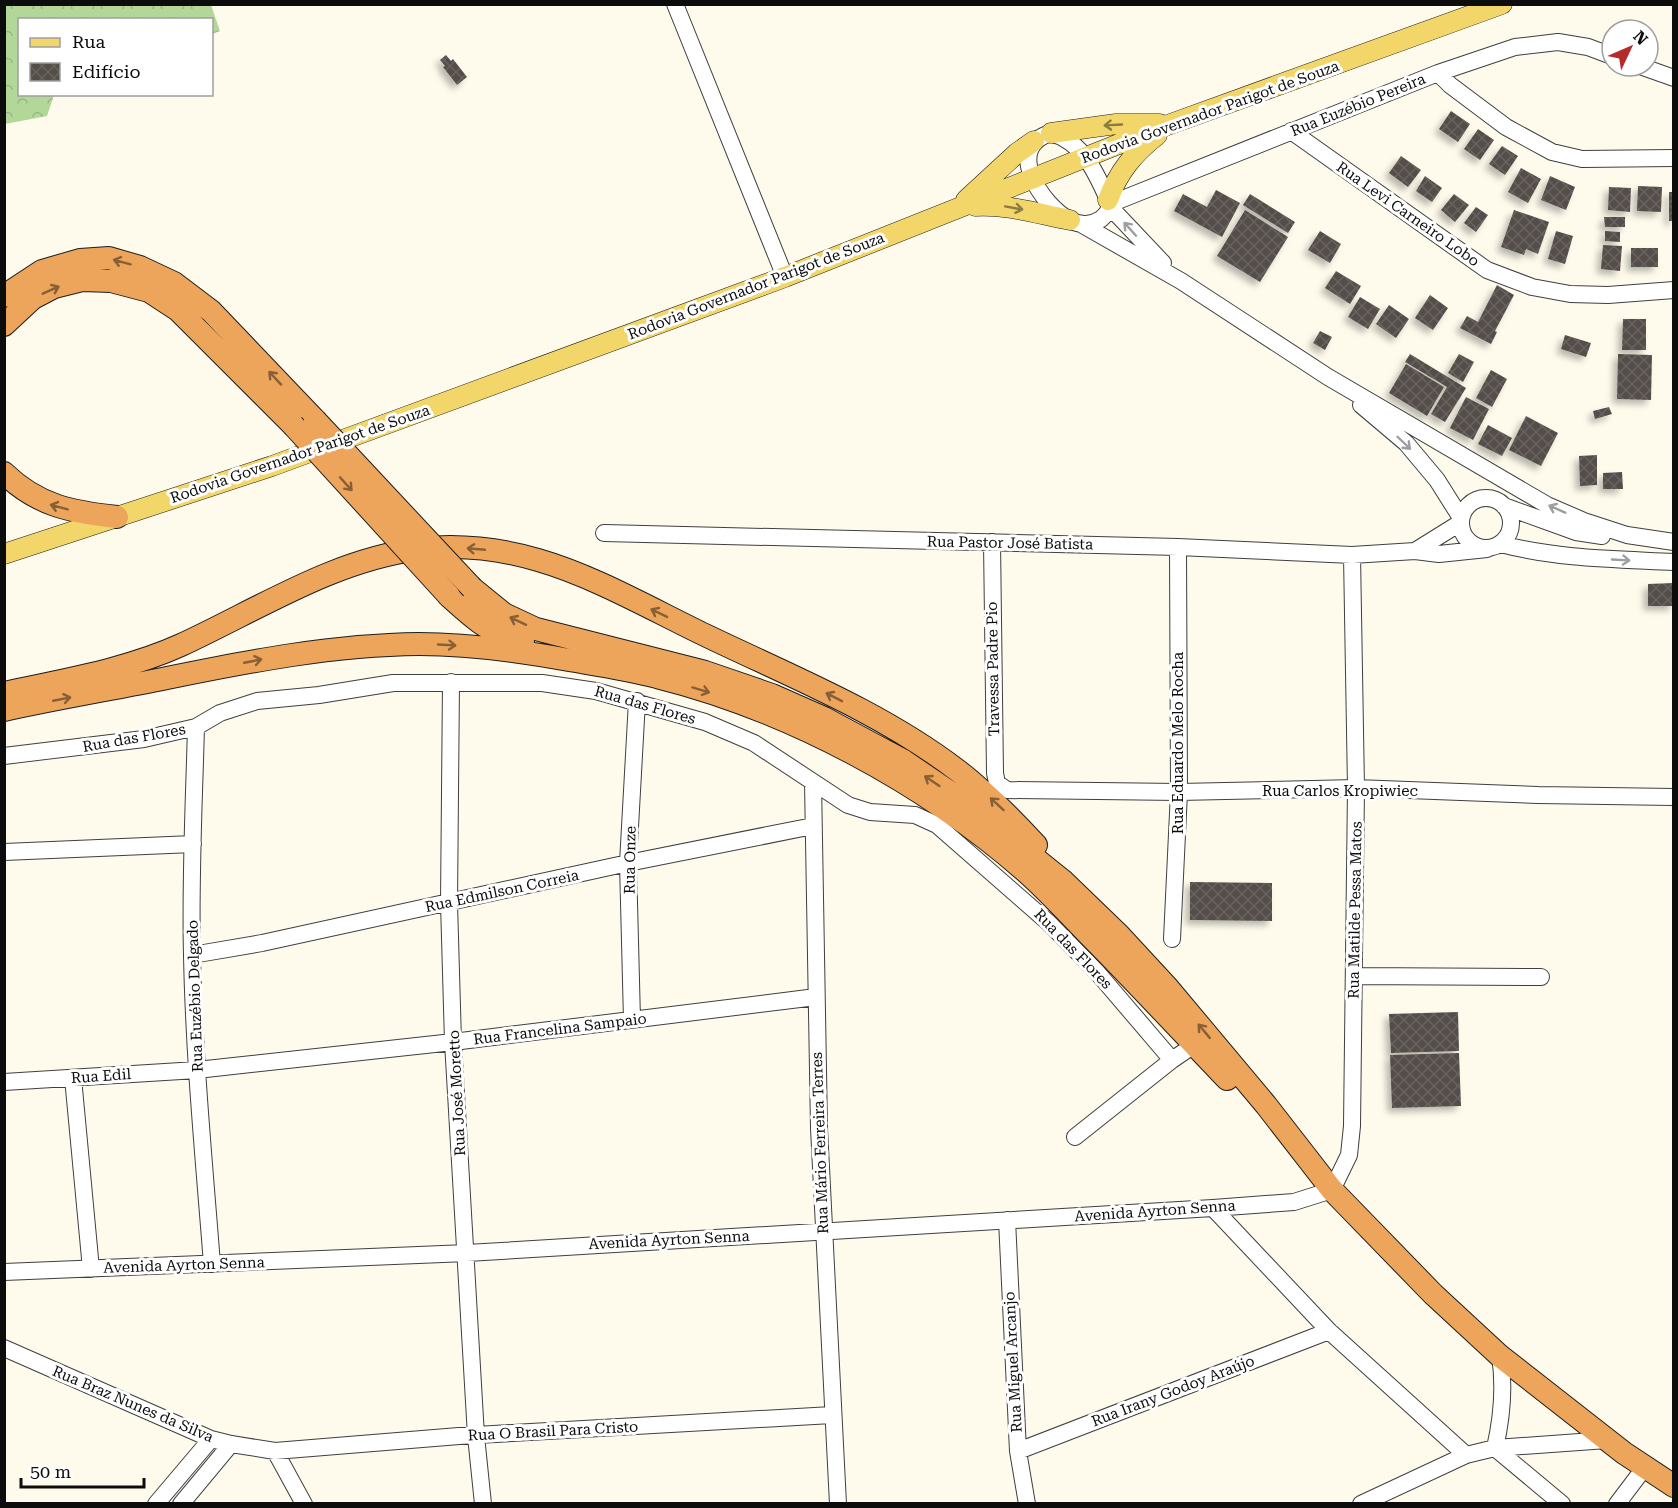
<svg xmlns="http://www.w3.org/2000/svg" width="1678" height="1508" font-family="'Roboto Serif',serif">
  <defs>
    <pattern id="forest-crowns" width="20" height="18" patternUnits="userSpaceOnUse" patternTransform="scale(1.5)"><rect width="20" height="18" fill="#b2d798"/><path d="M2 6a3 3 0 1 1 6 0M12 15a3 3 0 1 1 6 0" fill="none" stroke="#98b782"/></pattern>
    <pattern id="building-cross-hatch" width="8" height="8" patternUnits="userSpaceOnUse" patternTransform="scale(1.5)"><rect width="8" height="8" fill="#544e49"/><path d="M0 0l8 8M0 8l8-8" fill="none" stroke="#68635f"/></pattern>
    <filter id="shadow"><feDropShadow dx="-4.5" dy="4.5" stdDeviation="3" flood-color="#0004"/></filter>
  </defs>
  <rect width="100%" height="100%" fill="#fefbec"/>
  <path fill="url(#forest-crowns)" d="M5,4L211,5L220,31L212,34V20H20V94L54,95L47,116L5,124Z"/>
  <path fill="url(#building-cross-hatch)" filter="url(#shadow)" d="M446,55L451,61L453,59L467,77L457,85L443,67L445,66L440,60Z
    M1451,111L1470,124L1458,142L1439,129Z
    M1478,129L1494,140L1480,160L1464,149Z
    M1502,146L1518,156L1505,175L1489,164Z
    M1401,156L1421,170L1408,187L1389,173Z
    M1521,168L1541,179L1528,203L1508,192Z
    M1425,176L1442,188L1432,202L1416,191Z
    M1550,176L1575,187L1566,210L1541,200Z
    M1638,186L1662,187L1661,212L1637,211Z
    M1609,187L1631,188L1630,212L1608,210Z
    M1216,190L1240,203L1222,237L1174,211L1183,194L1207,207Z
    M1669,192H1674V221H1669Z
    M1250,194L1295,222L1288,233L1243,205Z
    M1454,194L1469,205L1455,222L1441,210Z
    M1476,207L1488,215L1476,232L1464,223Z
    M1245,210L1288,237L1260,282L1217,256Z
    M1514,210L1549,222L1538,254L1526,249L1524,255L1501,247Z
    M1604,217H1625V227H1605Z
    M1320,231L1341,244L1330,263L1308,250Z
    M1556,231L1573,236L1565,264L1548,259Z
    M1605,231L1620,232V242L1605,241Z
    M1603,245L1622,246L1620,271L1601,269Z
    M1631,248H1658V267H1631Z
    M1336,271L1361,286L1350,304L1325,288Z
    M1497,285L1514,295L1495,331L1497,332L1491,344L1460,328L1467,316L1478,322Z
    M1430,295L1448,308L1433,330L1415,318Z
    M1360,297L1380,309L1368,329L1348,317Z
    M1389,305L1409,319L1396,338L1376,324Z
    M1623,319H1646V350H1622Z
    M1320,331L1332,337L1325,350L1313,343Z
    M1565,335L1591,343L1586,357L1561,349Z
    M1410,354L1466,388L1445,422L1431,414L1447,387L1405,362Z
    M1459,354L1474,362L1463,382L1448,373Z
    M1618,354L1652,355L1651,400L1617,399Z
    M1406,364L1444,387L1427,416L1389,393Z
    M1491,370L1507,379L1492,407L1476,398Z
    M1466,397L1489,409L1473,440L1450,428Z
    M1609,407L1612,414L1595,419L1593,411Z
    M1526,416L1558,433L1541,466L1509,450Z
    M1488,425L1512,438L1502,456L1478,444Z
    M1597,455V485L1580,486L1579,456Z
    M1622,472L1623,489H1603V473Z
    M1674,583V606H1648V584Z
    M1190,882L1272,883V921L1190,920Z
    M1458,1012L1459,1051L1391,1053L1389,1014Z
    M1459,1053L1461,1106L1392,1108L1390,1055Z"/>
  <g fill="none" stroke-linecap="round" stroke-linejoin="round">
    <g stroke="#3f3f3f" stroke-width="18">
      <path id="minor" d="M675,4L785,277
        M1640,66L1674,78
        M1438,73L1450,85L1506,127L1552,152L1582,159L1674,158
        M1291,131L1487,270L1532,287L1570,294L1608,295L1674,290
        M1051,133C1084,142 1097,175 1110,204C1110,210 1107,214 1101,219C1092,225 1080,226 1070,220C1042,206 1003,147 1051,133Z
        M1110,204L1438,73L1515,47L1558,42L1588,47L1612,56
        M1110,207L1163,263
        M1081,224L1181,281L1328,377L1547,505L1584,521L1627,535L1674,542
        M1361,405L1406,443L1437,480L1461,518
        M1461 523a25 25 0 1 1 50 0a25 25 0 1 1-50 0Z
        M1504,506L1576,532L1602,536
        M604,533L1178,547L1352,555L1415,551L1439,554L1487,549
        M992,542L995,773L997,783L1007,790L1179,792L1356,788L1538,795L1674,797
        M1501,544C1558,559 1615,559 1674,562
        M1415,551L1460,523
        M451,682L449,903L453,1042L476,1436L483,1504
        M196,727C194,803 190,879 192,955C194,1058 204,1161 212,1264
        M4,756L144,739L196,727L220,713L257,701L319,695L393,683H542L596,691L705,722L754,743L848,805L870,812L915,815L937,825L1049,923L1096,971L1172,1060
        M813,782L819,1128L838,1504
        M4,852L193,844
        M1172,939L1179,792L1178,547
        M192,955L262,943L628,863L813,826
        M1354,976L1541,977
        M632,1020L628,863L637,701
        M73,1078L91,1269
        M4,1082L197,1070L453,1042L816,997
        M1075,1137L1172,1060L1194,1045
        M1213,1208L1329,1331L1466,1455
        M1007,1220L1018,1451L1027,1504
        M4,1272L467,1253L1213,1208L1294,1202L1332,1190L1349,1155L1352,1126L1356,788L1352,555
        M4,1348L211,1439L231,1444L275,1451L459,1436L832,1415
        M1500,1356C1505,1388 1502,1417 1495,1448L1562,1504
        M275,1451L304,1504
        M1018,1451L1329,1331
        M156,1504L211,1439
        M181,1504L231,1444
        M1361,1504L1466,1455L1495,1448L1607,1440
        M1617,1504L1645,1467"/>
    </g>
    <g stroke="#1d1d1d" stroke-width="21">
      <path id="major" d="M1051,133L1116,124H1160
        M966,200L1017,153L1034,141
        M1108,200C1118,172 1134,153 1157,135
        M975,206C1008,204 1038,214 1070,220
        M4,554L272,466L785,277L1154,130L1502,4"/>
    </g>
    <g stroke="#1d1d1d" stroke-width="24">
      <path id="highway" d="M4,296L42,271L80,260L109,258L140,267L174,283L211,311L315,420
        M4,325L33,298L54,287L82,280L111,281L149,291L178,310L293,425
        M4,473C38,506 72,512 117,517
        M472,588L504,614L536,629L705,672L772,695L824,718L904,761L967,804L1062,880L1119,935L1168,988L1266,1105L1332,1190L1433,1294L1500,1356L1624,1453L1674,1486
        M449,596C471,616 492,636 523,642
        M4,693C63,680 126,670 181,645C259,609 333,560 419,549C458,544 501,549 538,560C594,576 653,610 705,635C790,676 881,712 957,770C986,792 1011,818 1036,845
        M4,710C58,698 113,689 167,678C250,661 333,645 419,644C469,644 520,651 569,660C599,665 628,669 657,677C789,710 923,782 1025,871C1051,894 1074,920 1098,944C1142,989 1184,1034 1227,1079"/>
    </g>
    <use href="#minor" stroke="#fff" stroke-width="16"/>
    <use href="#major" stroke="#f2d669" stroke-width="20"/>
    <use href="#highway" stroke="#eda45b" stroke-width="22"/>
    <g stroke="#1d1d1d" stroke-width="24" stroke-linecap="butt">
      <path id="highway-bridge" d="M315,420L472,588
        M293,425L449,596"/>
    </g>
    <use href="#highway-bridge" stroke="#eda45b" stroke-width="22"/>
  </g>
  <defs><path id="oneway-shaft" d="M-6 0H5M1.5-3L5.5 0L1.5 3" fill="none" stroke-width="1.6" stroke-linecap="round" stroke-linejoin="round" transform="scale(1.5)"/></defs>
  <g stroke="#8a7b3f">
    <use href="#oneway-shaft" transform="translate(1113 125) rotate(177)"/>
    <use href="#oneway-shaft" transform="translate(1014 208) rotate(10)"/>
  </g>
  <g stroke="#9e9e9e">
    <use href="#oneway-shaft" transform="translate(1130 229) rotate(-132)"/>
    <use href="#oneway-shaft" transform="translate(1404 443) rotate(44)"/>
    <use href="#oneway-shaft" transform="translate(1557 509) rotate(-156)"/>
    <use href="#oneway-shaft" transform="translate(1621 560) rotate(3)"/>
  </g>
  <g stroke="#886037">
    <use href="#oneway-shaft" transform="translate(122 262) rotate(-165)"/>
    <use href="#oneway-shaft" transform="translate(51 290) rotate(-24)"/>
    <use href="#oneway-shaft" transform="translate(275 378) rotate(-133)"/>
    <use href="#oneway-shaft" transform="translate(346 484) rotate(48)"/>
    <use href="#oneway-shaft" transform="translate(59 507) rotate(-165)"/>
    <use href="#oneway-shaft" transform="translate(476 549) rotate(-175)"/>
    <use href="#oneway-shaft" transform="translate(659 613) rotate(-154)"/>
    <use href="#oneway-shaft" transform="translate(518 621) rotate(-155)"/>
    <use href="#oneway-shaft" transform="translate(447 645) rotate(3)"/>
    <use href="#oneway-shaft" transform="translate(253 661) rotate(-11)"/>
    <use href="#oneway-shaft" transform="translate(701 690) rotate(17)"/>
    <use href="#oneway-shaft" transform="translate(834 697) rotate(-153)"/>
    <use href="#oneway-shaft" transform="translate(62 699) rotate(-11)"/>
    <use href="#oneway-shaft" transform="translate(932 781) rotate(-146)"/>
    <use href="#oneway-shaft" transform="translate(997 804) rotate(-137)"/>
    <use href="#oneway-shaft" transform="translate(1204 1031) rotate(-130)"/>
  </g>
  <g text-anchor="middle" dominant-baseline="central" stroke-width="6" stroke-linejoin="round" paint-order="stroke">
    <g font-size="15" fill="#0c0c0c" stroke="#fff">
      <text transform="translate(1358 105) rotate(-22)">Rua Euzébio Pereira</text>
      <text transform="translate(1210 112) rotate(-20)">Rodovia Governador Parigot de Souza</text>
      <text transform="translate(1408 214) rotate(35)">Rua Levi Carneiro Lobo</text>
      <text transform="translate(756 286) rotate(-21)">Rodovia Governador Parigot de Souza</text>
      <text transform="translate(300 454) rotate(-19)">Rodovia Governador Parigot de Souza</text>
      <text transform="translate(1010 543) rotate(1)">Rua Pastor José Batista</text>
      <text transform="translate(993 669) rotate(-91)">Travessa Padre Pio</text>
      <text transform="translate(645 705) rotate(16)">Rua das Flores</text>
      <text transform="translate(134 738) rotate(-10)">Rua das Flores</text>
      <text transform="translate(1178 743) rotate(-90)">Rua Eduardo Melo Rocha</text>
      <text x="1340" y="791">Rua Carlos Kropiwiec</text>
      <text transform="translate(630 860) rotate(-89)">Rua Onze</text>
      <text transform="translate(502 891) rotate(-12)">Rua Edmilson Correia</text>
      <text transform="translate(1355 910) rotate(-89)">Rua Matilde Pessa Matos</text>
      <text transform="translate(1073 949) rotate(46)">Rua das Flores</text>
      <text transform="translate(195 996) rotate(-92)">Rua Euzébio Delgado</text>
      <text transform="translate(560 1029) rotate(-7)">Rua Francelina Sampaio</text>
      <text transform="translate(101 1076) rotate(-4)">Rua Edil</text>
      <text transform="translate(457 1093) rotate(-93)">Rua José Moretto</text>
      <text transform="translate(820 1143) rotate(-92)">Rua Mário Ferreira Terres</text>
      <text transform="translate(1155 1211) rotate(-4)">Avenida Ayrton Senna</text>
      <text transform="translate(669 1240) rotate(-3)">Avenida Ayrton Senna</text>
      <text transform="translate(184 1265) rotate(-2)">Avenida Ayrton Senna</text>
      <text transform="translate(1013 1362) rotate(-93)">Rua Miguel Arcanjo</text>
      <text transform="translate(1173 1391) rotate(-21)">Rua Irany Godoy Araújo</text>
      <text transform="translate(133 1404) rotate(23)">Rua Braz Nunes da Silva</text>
      <text transform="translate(553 1431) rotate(-3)">Rua O Brasil Para Cristo</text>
    </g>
  </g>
  <rect width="1678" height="1508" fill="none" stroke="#0c0c0c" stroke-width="12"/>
  <rect x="18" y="18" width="195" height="78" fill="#ffffff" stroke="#9e9e9e" stroke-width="1.5"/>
  <rect x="30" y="38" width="30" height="9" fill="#f2d669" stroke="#9e9e9e" stroke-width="1.5"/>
  <text x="72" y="48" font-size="18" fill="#0c0c0c">Rua</text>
  <rect x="30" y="63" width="30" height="18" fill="url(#building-cross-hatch)" stroke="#9e9e9e" stroke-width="1.5"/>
  <text x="72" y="78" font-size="18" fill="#0c0c0c">Edifício</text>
  <g transform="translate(1630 48) rotate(46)"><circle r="28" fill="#ffffff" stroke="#9e9e9e" stroke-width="1.5"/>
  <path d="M0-4.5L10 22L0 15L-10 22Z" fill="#b52b2c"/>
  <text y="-9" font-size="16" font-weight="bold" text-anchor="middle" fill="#0c0c0c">N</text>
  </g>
  <path d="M21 1478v9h123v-9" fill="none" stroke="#0c0c0c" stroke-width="3"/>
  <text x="30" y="1478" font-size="18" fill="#0c0c0c" stroke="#ffffff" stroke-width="4.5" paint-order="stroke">50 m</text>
</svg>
